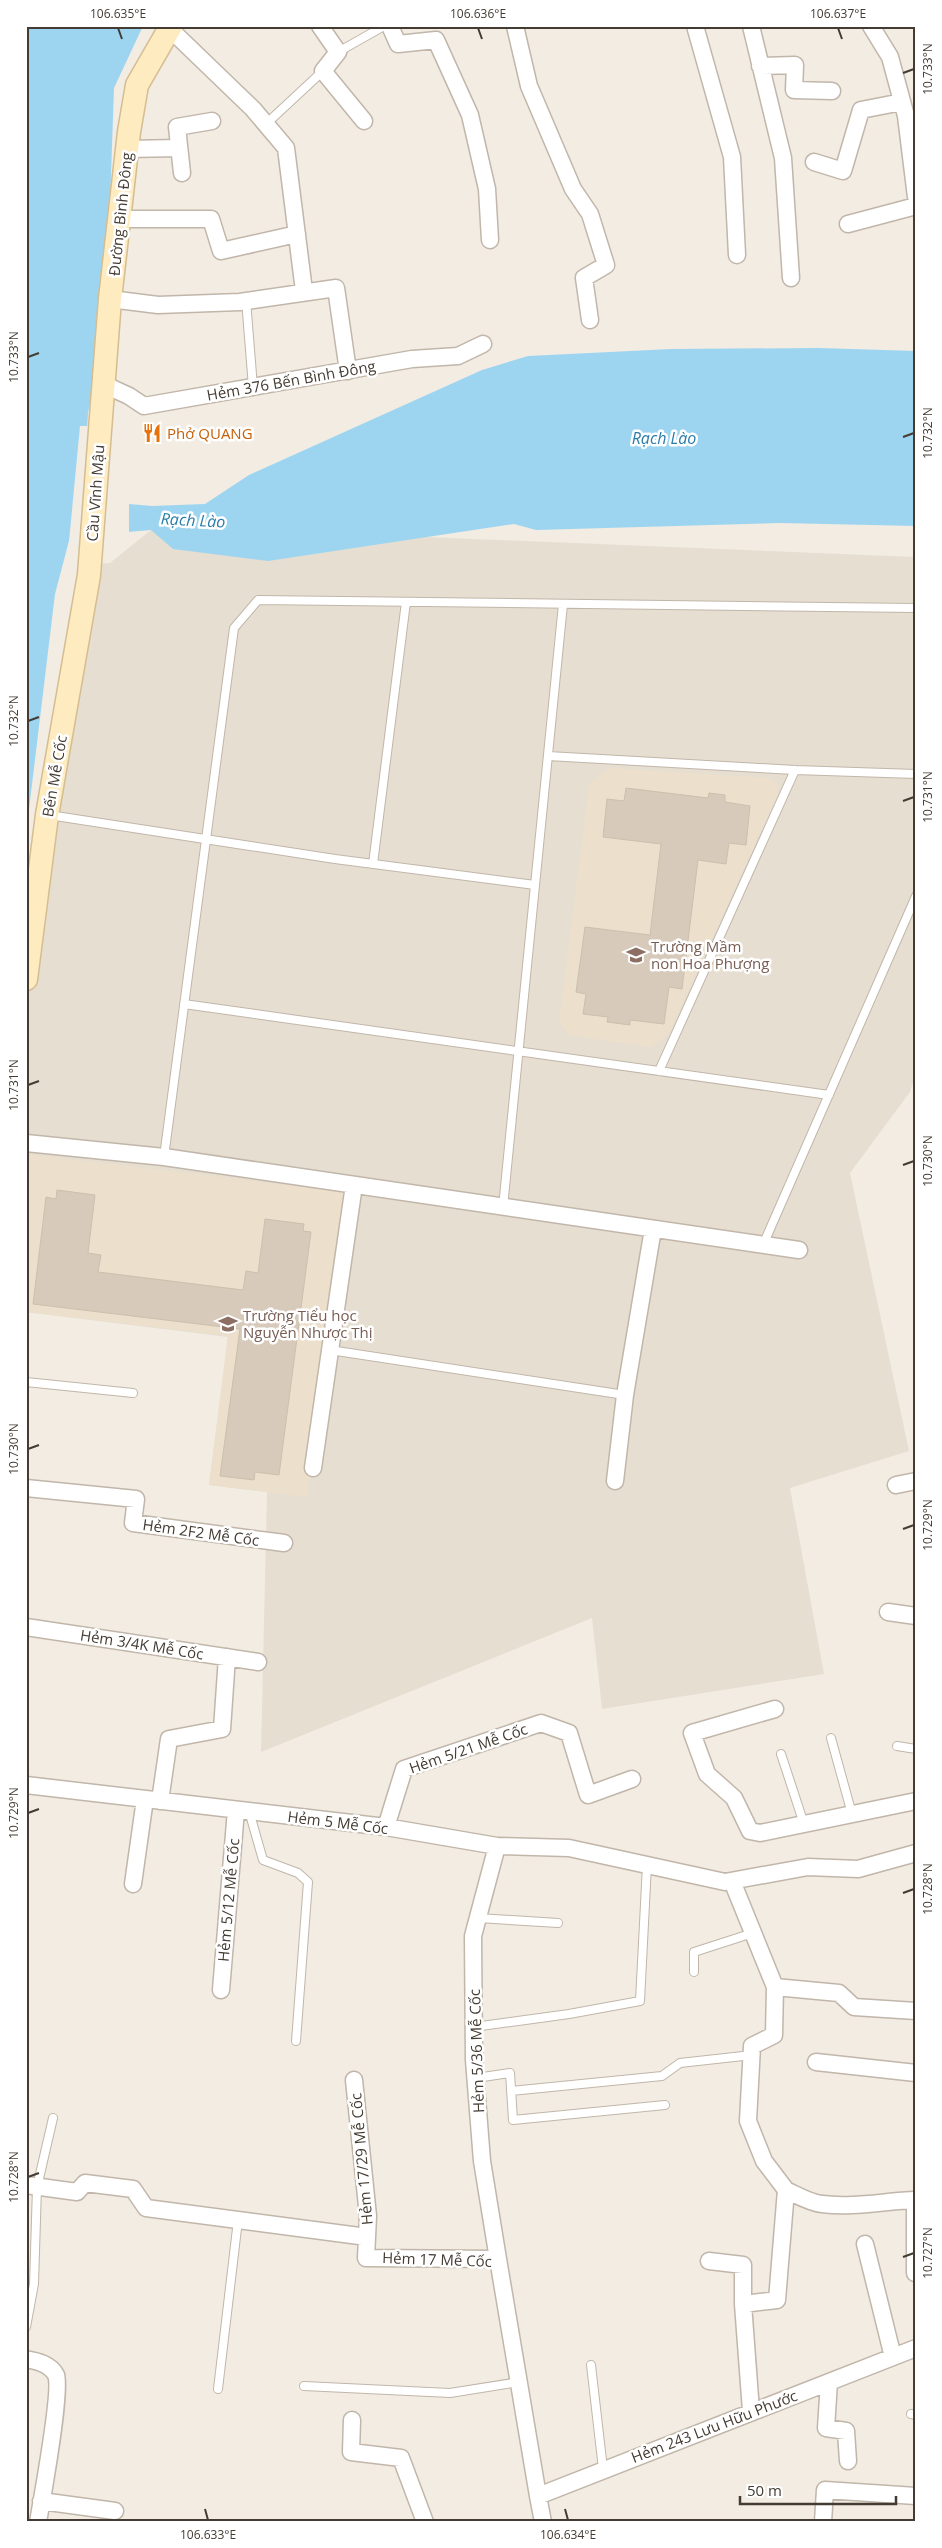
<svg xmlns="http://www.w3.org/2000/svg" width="942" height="2548" font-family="'Open Sans',sans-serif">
  <rect width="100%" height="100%" fill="#f2ece3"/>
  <path fill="#e6ded1" d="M151,530L352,534L916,557V1072L910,1092L850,1173L909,1451L790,1488L824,1674L602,1709L592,1618L261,1752L267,1492L209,1485L228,1337L26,1312V975L78,565L110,563Z"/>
  <path fill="#ece0cc" d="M608,768L768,778L777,784V795L668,1035L650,1047L569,1035L559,1022L589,785Z
    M27,1154L345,1192L307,1497L209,1485L228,1336L26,1312Z"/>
  <path fill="#9dd5f1" d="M26,26H143L114,88L108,263L93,388L88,413L83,500L152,506L205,504L249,475L482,370L528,356L671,349L819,348L916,351V526L780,523L536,530L514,524L268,561L173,549L151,530L70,537L55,594L26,834Z"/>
  <path fill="#f2ece3" d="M80,426H90L85,498L129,501V535L72,539L68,552Z"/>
  <path fill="#d7cabb" stroke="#cfbeab" d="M626,788L708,798L709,793L725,795V802L750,806L746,845L729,843L726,864L698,860L682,989L669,987L664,1024L630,1020V1025L607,1022L608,1017L583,1014L586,994L576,992L585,927L650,935L661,844L603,837L607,799L624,801Z
    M57,1190L95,1195L88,1253L101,1255L98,1272L243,1290L246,1271L258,1273L265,1219L304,1224L303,1231L311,1232L279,1475L255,1472L254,1480L220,1476L240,1329L33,1304L46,1197L56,1199Z"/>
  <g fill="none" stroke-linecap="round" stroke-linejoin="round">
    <g stroke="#c1b6a9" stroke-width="10">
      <path id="lane" d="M338,52L384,26
        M266,124L323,71
        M246,300L253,387
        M548,756L795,770L916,774
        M49,815L335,859L535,885
        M373,864L406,602
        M184,1004L829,1095
        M659,1071L795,770
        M164,1157L234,628L258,600L916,608
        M503,1207L563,604
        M763,1245L916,896
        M330,1350L625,1395
        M26,1382L133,1393
        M831,1738L852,1814
        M897,1746L916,1749
        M781,1754L804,1824
        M249,1811L263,1860L298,1873L308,1882L296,2041
        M478,1918L558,1923
        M694,1972V1952L753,1933
        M474,2027L569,2014L640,2001L647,1865
        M476,2078L510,2073L513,2120L665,2105
        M511,2091L662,2076L680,2063L752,2055
        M26,2327L34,2284L37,2187L53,2118
        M591,2365L603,2469
        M304,2386L450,2393L519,2382
        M218,2389L238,2220
        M911,2414L916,2415"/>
    </g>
    <g stroke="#c1b6a9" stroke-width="19">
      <path id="street" d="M320,26L338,52L323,71L364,121
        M390,26L398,44L436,40L470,115L487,189L490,240
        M515,26L529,86L573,189L590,214L606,265L584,278L590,320
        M695,26L732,157L737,255
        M751,26L783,158L791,278
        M871,26L890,57L906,116L916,197
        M170,29L253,109L286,148L304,291
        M760,66L795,65L794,90L832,91
        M127,149L179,148
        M814,162L843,171L861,110L902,102
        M182,173L177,127L212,121
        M119,219H211L221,251L297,234
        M848,224L916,206
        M110,299L158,305L240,302L336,288L348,371
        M103,384L129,396L144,406L412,359L458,356L483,344
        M26,1143L164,1157L799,1250
        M313,1468L354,1185
        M615,1481L625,1395L653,1229
        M896,1485L916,1481
        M26,1488L136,1499L133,1523L284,1543
        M888,1612L916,1616
        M26,1627L258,1662
        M775,1709L692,1733L707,1774L734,1798L750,1831L760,1833L916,1801
        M26,1785L386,1827L497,1846L569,1848L725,1882L808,1867L858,1869L916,1853
        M160,1801L169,1739L222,1729L227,1657
        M386,1827L404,1769L541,1723L569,1733L588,1795L632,1779
        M497,1846L473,1936L474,2060L482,2161L498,2259
        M732,1881L775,1987L839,1993L854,2007L916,2011
        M133,1884L145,1799
        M775,1987L774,2035L752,2046L748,2121L764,2161L786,2190
        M221,1990L236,1810
        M816,2062L916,2073
        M354,2080L368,2216L367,2237
        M26,2185L77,2192L85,2183L133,2189L146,2208L367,2237L366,2258L498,2259L538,2496
        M915,2200V2273
        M865,2244L893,2357
        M709,2261L743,2265V2304
        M26,2359C37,2361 50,2364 56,2375C62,2390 42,2499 38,2522
        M829,2382L826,2428L846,2431L848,2461
        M751,2411L743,2304L777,2300L786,2190C797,2195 810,2203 822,2204C854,2208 884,2201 916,2200
        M352,2420L351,2452L401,2458L425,2522
        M41,2501L115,2511
        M543,2522L538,2496L916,2348
        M823,2522L825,2490L916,2496"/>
    </g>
    <g stroke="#d4bd91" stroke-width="25">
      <path id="secondary" d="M26,979L47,815L89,575L110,299L129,132L137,85L171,26"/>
    </g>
    <use href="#lane" stroke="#fff" stroke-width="8"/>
    <use href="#street" stroke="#fff" stroke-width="16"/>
    <use href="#secondary" stroke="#ffebc0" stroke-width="22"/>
  </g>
  <path fill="none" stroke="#443c33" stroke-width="2" d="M118,28L122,39M478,28L482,39M838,28L842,39M903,73L914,69M28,357L39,353M903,437L914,433M28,721L39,717M903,801L914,797M28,1085L39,1081M903,1165L914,1161M28,1449L39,1445M903,1529L914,1525M28,1813L39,1809M903,1893L914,1889M28,2177L39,2173M903,2257L914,2253M205,2509L208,2520M565,2509L568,2520"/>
  <defs>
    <g id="restaurant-bare" transform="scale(1.5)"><path d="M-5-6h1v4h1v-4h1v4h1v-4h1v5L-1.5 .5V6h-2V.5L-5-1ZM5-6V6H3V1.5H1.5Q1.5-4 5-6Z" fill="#e8710a" stroke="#fff" stroke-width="2.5" paint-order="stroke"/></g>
    <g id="school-bare" transform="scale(1.5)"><path d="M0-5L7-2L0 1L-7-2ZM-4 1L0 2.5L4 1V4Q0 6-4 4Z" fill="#8d6e63" stroke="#fff" stroke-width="2.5" paint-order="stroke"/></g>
  </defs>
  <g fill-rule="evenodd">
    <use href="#restaurant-bare" x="152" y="433"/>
    <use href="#school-bare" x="636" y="955"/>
    <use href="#school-bare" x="228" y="1324"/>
  </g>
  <g text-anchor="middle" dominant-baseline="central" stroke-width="5" stroke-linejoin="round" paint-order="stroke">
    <g font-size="15" fill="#443c33" stroke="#fff">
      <text transform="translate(120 214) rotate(-84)">Đường Bình Đông</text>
      <text transform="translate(291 380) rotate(-10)">Hẻm 376 Bến Bình Đông</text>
      <text transform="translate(95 493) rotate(-86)">Cầu Vĩnh Mậu</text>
      <text transform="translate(54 776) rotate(-80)">Bến Mễ Cốc</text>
      <text transform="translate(201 1532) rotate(8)">Hẻm 2F2 Mễ Cốc</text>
      <text transform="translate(142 1644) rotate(9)">Hẻm 3/4K Mễ Cốc</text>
      <text transform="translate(468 1748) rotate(-19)">Hẻm 5/21 Mễ Cốc</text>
      <text transform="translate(338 1822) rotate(7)">Hẻm 5 Mễ Cốc</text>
      <text transform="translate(228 1900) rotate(-85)">Hẻm 5/12 Mễ Cốc</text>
      <text transform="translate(476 2051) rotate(-92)">Hẻm 5/36 Mễ Cốc</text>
      <text transform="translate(361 2159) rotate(-95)">Hẻm 17/29 Mễ Cốc</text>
      <text transform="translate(437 2259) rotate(2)">Hẻm 17 Mễ Cốc</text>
      <text transform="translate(714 2426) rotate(-21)">Hẻm 243 Lưu Hữu Phước</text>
    </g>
    <g font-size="15" fill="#c56008" stroke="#fff" text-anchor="start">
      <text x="167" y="433">Phở QUANG</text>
    </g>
    <g font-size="15" fill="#785e54" stroke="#fff" text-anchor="start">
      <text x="651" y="946">Trường Mầm<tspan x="651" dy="17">non Hoa Phượng</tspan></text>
      <text x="243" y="1315">Trường Tiểu học<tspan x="243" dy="17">Nguyễn Nhược Thị</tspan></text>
    </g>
    <g font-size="16" font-style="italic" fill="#2a7da9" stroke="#fff">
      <text x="664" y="438">Rạch Lào</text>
      <text transform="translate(193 520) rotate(3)">Rạch Lào</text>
    </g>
  </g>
  <rect width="942" height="2548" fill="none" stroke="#ffffff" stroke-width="55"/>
  <path d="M740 2496v8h156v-8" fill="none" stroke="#443c33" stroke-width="2.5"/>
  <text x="747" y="2496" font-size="15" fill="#443c33" stroke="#ffffff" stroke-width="4" paint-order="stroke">50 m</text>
  <rect x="28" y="28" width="886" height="2492" fill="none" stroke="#443c33" stroke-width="2"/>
  <g font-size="12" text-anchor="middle" fill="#443c33">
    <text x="118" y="18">106.635°E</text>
    <text x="478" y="18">106.636°E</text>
    <text x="838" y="18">106.637°E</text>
    <text transform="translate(928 69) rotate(-90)" y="4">10.733°N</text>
    <text transform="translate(14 357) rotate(-90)" y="4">10.733°N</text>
    <text transform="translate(928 433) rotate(-90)" y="4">10.732°N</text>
    <text transform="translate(14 721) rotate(-90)" y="4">10.732°N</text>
    <text transform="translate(928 797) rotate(-90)" y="4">10.731°N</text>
    <text transform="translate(14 1085) rotate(-90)" y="4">10.731°N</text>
    <text transform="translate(928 1161) rotate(-90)" y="4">10.730°N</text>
    <text transform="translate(14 1449) rotate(-90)" y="4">10.730°N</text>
    <text transform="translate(928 1525) rotate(-90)" y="4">10.729°N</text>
    <text transform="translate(14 1813) rotate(-90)" y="4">10.729°N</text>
    <text transform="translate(928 1889) rotate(-90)" y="4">10.728°N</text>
    <text transform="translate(14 2177) rotate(-90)" y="4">10.728°N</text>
    <text transform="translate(928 2253) rotate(-90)" y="4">10.727°N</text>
    <text x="208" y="2539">106.633°E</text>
    <text x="568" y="2539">106.634°E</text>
  </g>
</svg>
